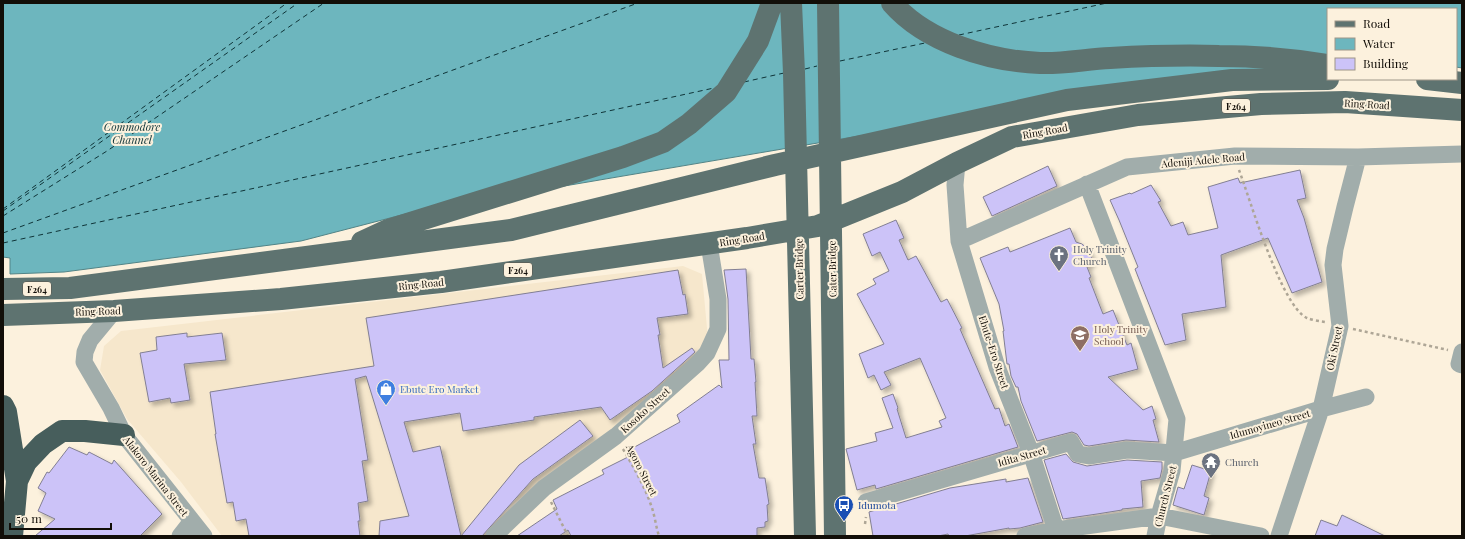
<svg xmlns="http://www.w3.org/2000/svg" width="1465" height="539" font-family="'Playfair Display',serif">
  <defs>
    <filter id="shadow"><feDropShadow dx="3.5" dy="3.5" stdDeviation="2" flood-color="#0004"/></filter>
  </defs>
  <rect width="100%" height="100%" fill="#fcf1dd"/>
  <path fill="#f6e7cc" d="M683,266L702,274L709,350L589,447L509,507L487,536H222L181,482L127,419L100,370L104,346L121,331Z"/>
  <path fill="#6db6be" stroke="#528487" d="M3,3H1462V68L1456,67V9H1328V73L1024,108L417,211L301,241L64,272L10,274V258L3,257Z"/>
  <g fill="none" stroke-linecap="round" stroke-linejoin="round">
    <path stroke="#0f3438" stroke-width="1" stroke-dasharray="5 4" stroke-linecap="butt" d="M959,35L1107,3
      M840,61L925,43
      M805,69L817,66
      M744,82L784,73
      M3,209L287,3
      M3,211L298,3
      M3,216L107,151L324,3
      M3,233L638,3
      M3,243L714,88"/>
  </g>
  <path fill="#ccc3f8" stroke="#827f92" filter="url(#shadow)" d="M1048,166L1057,186L992,216L983,197Z
    M1300,170L1306,198L1297,200L1304,218L1322,282L1292,293L1268,238L1221,255L1226,307L1182,314L1186,340L1165,345L1135,269L1138,267L1119,220L1110,200L1130,193L1131,194L1151,185L1161,201L1158,202L1171,226L1183,222L1188,235L1218,228L1208,187L1238,178L1240,183Z
    M896,220L904,238L899,240L908,260L916,256L941,302L947,299L962,328L960,329L995,409L999,408L1005,426L1009,424L1018,447L876,489L875,485L857,490L846,449L877,441L875,433L893,428L882,398L893,394L898,408L897,409L906,438L942,427L939,421L946,418L920,358L884,372L891,385L881,390L874,375L868,378L859,354L884,344L857,294L876,284L873,279L889,271L880,252L872,256L863,234Z
    M1070,228L1076,242L1082,244L1088,249L1091,255L1092,262L1087,267L1091,277L1089,278L1103,314L1113,310L1127,345L1131,343L1138,369L1108,377L1143,410L1152,406L1156,419L1153,420L1159,442L1126,440L1089,446L1084,445L1077,434L1072,432L1037,441L1021,401L1018,387H1016L1011,376L1009,364H1007L1003,331H1004L999,304L980,258L1008,247L1010,252Z
    M746,269L751,359H754L756,382H755L757,416H752L756,444H753L759,478H765L769,504L767,505L768,521L765,522V527L757,528V536H571L568,530L559,536H517L557,509L553,500L604,474L602,470L634,454L631,449L680,422L677,415L719,385L722,388L719,360H729L728,299L724,270Z
    M678,270L683,295L685,294L688,314L657,318L660,335H658L663,368L692,348L695,352L652,391L610,420L601,407L534,417V420L463,431L460,413L404,422L413,452L440,446L461,536L519,465L580,420L593,436L533,479L482,536H379L380,521L409,516L366,376L355,379L368,460L362,461L368,501L358,503L360,521H358L360,536H249L246,519L236,521L233,502L227,503L215,434H216L210,392L374,366L366,318Z
    M187,333V337L222,333L226,360L184,364L190,400L171,403L170,398L149,402L140,353L157,350L156,337Z
    M69,447L87,455L89,452L112,464L114,460L162,514L140,536H35L55,519L38,511L46,493L38,488L47,472L49,473Z
    M1066,454L1073,462L1087,466L1127,460L1162,462V469L1160,478L1141,481L1143,507L1122,509V510L1097,514L1063,519L1044,460Z
    M1192,465L1211,471L1204,496L1209,498L1204,515L1173,505L1178,487L1184,489Z
    M1028,478L1043,522L1020,528L1009,529V528L965,536H949L948,534L938,536H873L869,512L950,488L1006,479V482Z
    M1342,515L1385,536H1315L1321,520L1337,526Z"/>
  <g fill="none" stroke-linecap="round" stroke-linejoin="round">
    <path stroke="#aea696" stroke-width="2.5" stroke-dasharray="3 3" stroke-linecap="butt" d="M1239,170C1250,199 1281,306 1307,318C1312,320 1319,321 1325,322
      M1353,329L1448,350
      M623,449C634,468 645,487 652,508C655,517 656,527 659,536
      M551,502L568,536
      M865,524L866,517"/>
    <path stroke="#a1adab" stroke-width="17" d="M957,163L955,185L959,241L997,367L1031,453L1058,536
      M1087,184L1177,419L1172,471L1159,516L1155,536
      M959,241L1127,167L1235,156L1358,157L1462,154
      M114,311L90,340L85,352L84,362L111,408L124,435L204,536
      M1462,352L1459,364L1462,365
      M866,502L1071,442L1078,454L1089,456L1127,450L1174,453L1321,409L1366,397
      M180,536L191,522
      M494,536L544,488L616,436L697,364L707,353L718,329V299L709,244
      M1025,536L1056,530L1159,516L1261,536
      M1279,536L1321,409L1340,326L1333,265L1335,249L1345,207L1358,157"/>
    <path stroke="#5e7370" stroke-width="22" d="M791,3L794,73L805,536
      M828,3L835,536
      M892,3C926,42 989,61 1040,63C1063,64 1087,59 1110,58C1146,56 1183,55 1219,56C1256,56 1292,59 1328,65
      M1427,79L1462,83
      M362,242L388,230L623,157L663,142L689,124L726,92L758,41L772,3
      M3,289L70,288L511,230L775,165L1067,100L1232,80L1328,79
      M3,315L114,311L281,299L441,282L747,238L818,226L902,192L957,163L1012,137L1138,115L1261,104L1345,102L1462,110"/>
    <path stroke="#475e5c" stroke-width="22" d="M3,406L6,412L17,481L12,536
      M17,481L26,462L43,444L62,431H85L124,435"/>
  </g>
  <defs>
    <g id="church-pin" transform="scale(1)"><path d="M0 17L-7.5 6A9.5 9.5 0 1 1 7.5 6Z" fill="#6b7280" stroke="#fcf1dd"/><path d="M-1.2-6h2.4v3.5h3.3v2.4h-3.3V6h-2.4V-.1h-3.3v-2.4h3.3Z" fill="#fff"/></g>
    <g id="school-pin" transform="scale(1)"><path d="M0 17L-7.5 6A9.5 9.5 0 1 1 7.5 6Z" fill="#8d6e63" stroke="#fcf1dd"/><path d="M0-5L7-2L0 1L-7-2ZM-4 1L0 2.5L4 1V4Q0 6-4 4Z" fill="#fff"/></g>
    <g id="shop-pin" transform="scale(1)"><path d="M0 17L-7.5 6A9.5 9.5 0 1 1 7.5 6Z" fill="#3f7fe0" stroke="#fcf1dd"/><path d="M-5-2.5h2.3a2.7 3.5 0 0 1 5.4 0H5L5.5 6h-11ZM-1.5-2.5h3a1.5 2.3 0 0 0-3 0Z" fill="#fff"/></g>
    <g id="temple-pin" transform="scale(1)"><path d="M0 17L-7.5 6A9.5 9.5 0 1 1 7.5 6Z" fill="#6b7280" stroke="#fcf1dd"/><path d="M0-6L5-2H3V0L6.5 2.5H4V6H1.5V3h-3V6H-4V2.5H-6.5L-3 0V-2H-5Z" fill="#fff"/></g>
    <g id="bus-pin" transform="scale(1)"><path d="M0 17L-7.5 6A9.5 9.5 0 1 1 7.5 6Z" fill="#1a4fb4" stroke="#fcf1dd"/><path d="M-5-6H5V4H4V6H2V4H-2V6H-4V4H-5ZM-3.5-4V0h7V-4ZM-3.5 1.2v1.5H-2V1.2ZM2 1.2v1.5H3.5V1.2Z" fill="#fff"/></g>
  </defs>
  <g fill-rule="evenodd">
    <use href="#church-pin" x="1059" y="255"/>
    <use href="#school-pin" x="1080" y="335"/>
    <use href="#shop-pin" x="386" y="389"/>
    <use href="#temple-pin" x="1211" y="462"/>
    <use href="#bus-pin" x="844" y="505"/>
  </g>
  <g text-anchor="middle" dominant-baseline="central" stroke-width="4" stroke-linejoin="round" paint-order="stroke">
    <g fill="#fcf1dd" stroke="#585248" stroke-width="1">
      <rect x="1222" y="99" width="28" height="14" rx="3"/>
      <rect x="504" y="263" width="28" height="14" rx="3"/>
      <rect x="23" y="282" width="28" height="14" rx="3"/>
    </g>
    <g font-size="9" font-weight="bold" fill="#120e08">
      <text x="1236" y="106">F264</text>
      <text x="518" y="270">F264</text>
      <text x="37" y="289">F264</text>
    </g>
    <g font-size="10" fill="#120e08" stroke="#fcf1dd">
      <text transform="translate(1367 104) rotate(3)">Ring Road</text>
      <text transform="translate(1045 131) rotate(-10)">Ring Road</text>
      <text transform="translate(1203 160) rotate(-5)">Adeniji Adele Road</text>
      <text transform="translate(742 239) rotate(-9)">Ring Road</text>
      <text transform="translate(799 269) rotate(-91)">Carter Bridge</text>
      <text transform="translate(832 269) rotate(-91)">Cater Bridge</text>
      <text transform="translate(421 284) rotate(-6)">Ring Road</text>
      <text transform="translate(98 311) rotate(-2)">Ring Road</text>
      <text transform="translate(1334 348) rotate(-78)">Oki Street</text>
      <text transform="translate(994 352) rotate(72)">Ebute-Ero Street</text>
      <text transform="translate(645 410) rotate(-42)">Kosoko Street</text>
      <text transform="translate(1270 424) rotate(-16)">Idumoyineo Street</text>
      <text transform="translate(1022 456) rotate(-16)">Idita Street</text>
      <text transform="translate(642 470) rotate(63)">Agoro Street</text>
      <text transform="translate(156 476) rotate(52)">Alakoro Marina Street</text>
      <text transform="translate(1165 496) rotate(-76)">Church Street</text>
    </g>
    <g font-size="10" fill="#5b616d" stroke="#fcf1dd" text-anchor="start">
      <text x="1073" y="249">Holy Trinity<tspan x="1073" dy="12">Church</tspan></text>
      <text x="1225" y="462">Church</text>
    </g>
    <g font-size="10" fill="#785e54" stroke="#fcf1dd" text-anchor="start">
      <text x="1094" y="329">Holy Trinity<tspan x="1094" dy="12">School</tspan></text>
    </g>
    <g font-size="10" fill="#366cbe" stroke="#fcf1dd" text-anchor="start">
      <text x="400" y="389">Ebute Ero Market</text>
    </g>
    <g font-size="10" fill="#164399" stroke="#fcf1dd" text-anchor="start">
      <text x="858" y="505">Idumota</text>
    </g>
    <g font-size="11" font-style="italic" fill="#0f3438" stroke="#fcf1dd">
      <text x="132" y="126">Commodore<tspan x="132" dy="13">Channel</tspan></text>
    </g>
  </g>
  <rect width="1465" height="539" fill="none" stroke="#120e08" stroke-width="8"/>
  <rect x="1327" y="8" width="130" height="72" fill="#fcf1dd" stroke="#9e9688"/>
  <rect x="1335" y="21" width="20" height="6" fill="#5e7370" stroke="#9e9688"/>
  <text x="1363" y="28" font-size="12" fill="#120e08">Road</text>
  <rect x="1335" y="38" width="20" height="12" fill="#6db6be" stroke="#9e9688"/>
  <text x="1363" y="48" font-size="12" fill="#120e08">Water</text>
  <rect x="1335" y="58" width="20" height="12" fill="#ccc3f8" stroke="#9e9688"/>
  <text x="1363" y="68" font-size="12" fill="#120e08">Building</text>
  <path d="M10 523v6h101v-6" fill="none" stroke="#120e08" stroke-width="2"/>
  <text x="16" y="523" font-size="12" fill="#120e08" stroke="#fcf1dd" stroke-width="3" paint-order="stroke">50 m</text>
</svg>
